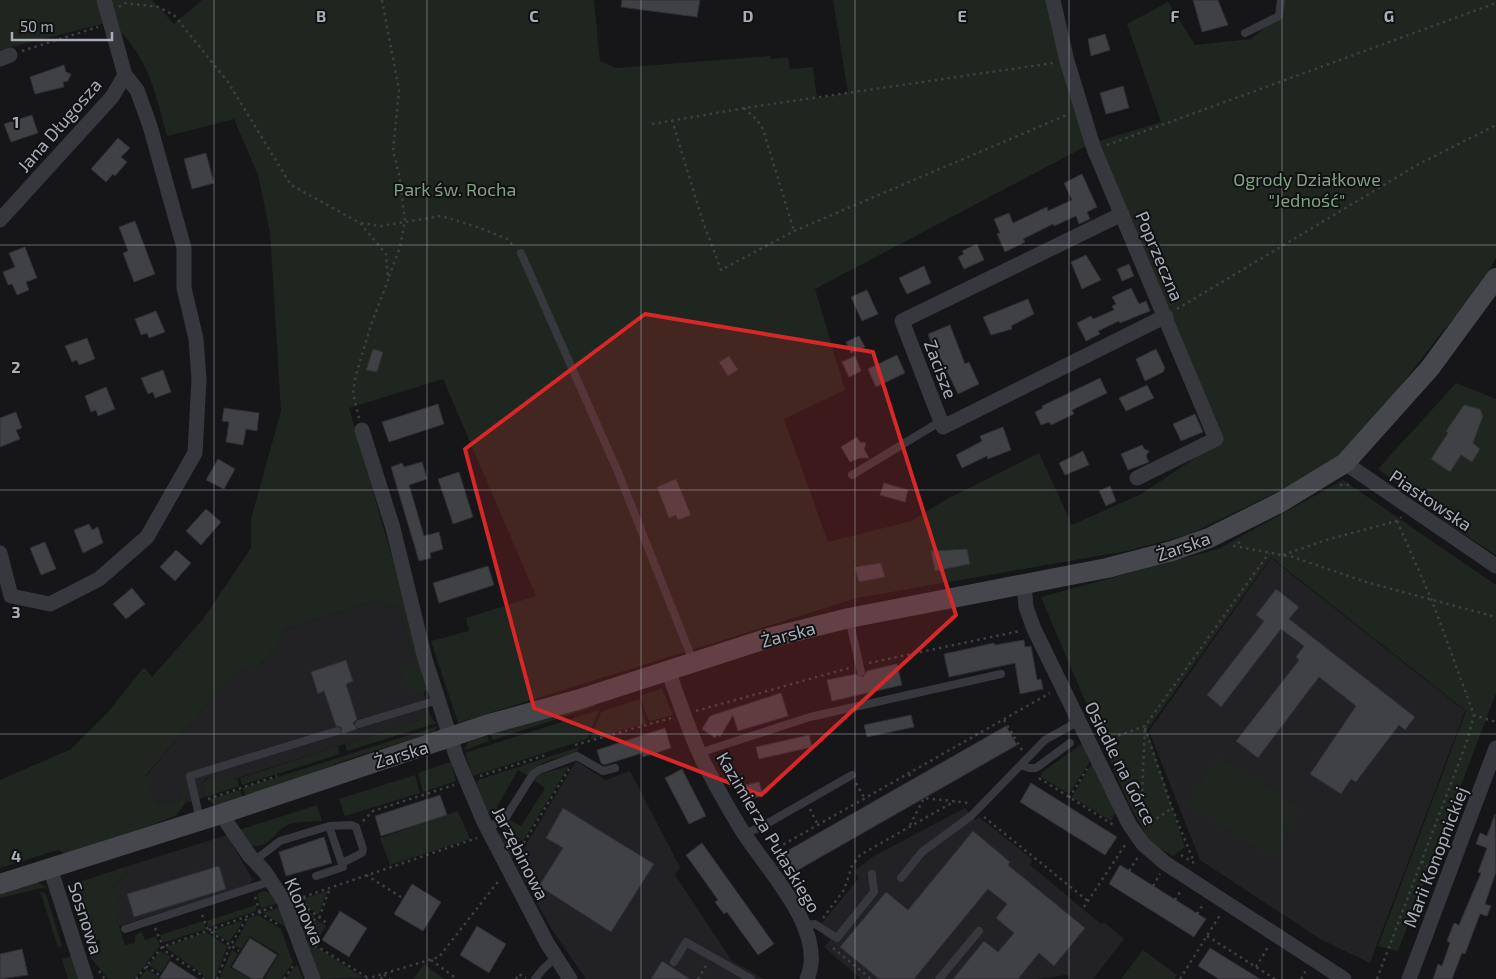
<svg xmlns="http://www.w3.org/2000/svg" width="1496" height="979" font-family="'Exo 2',sans-serif">
  <rect width="100%" height="100%" fill="#161618"/>
  <path fill="#222225" d="M1271,558L1465,711L1370,963L1320,939L1200,860L1149,731Z
    M377,600L400,609L431,718L423,719L222,783L215,777L206,778L203,783L206,797L185,803L187,796L180,787L182,798L157,805L145,777L237,669L260,664L268,657L286,629Z
    M576,761L606,780L630,771L680,867L675,875L732,961L764,979H586L552,930L515,863Z
    M965,808L975,820L979,817L1032,859L1030,865L1101,924L1104,922L1124,939L1093,979H1071L1066,975L1038,979H861L824,947L830,940L817,929L859,878L854,871L874,856Z
    M227,835L253,880L249,885L119,926L115,917L113,885L126,876L125,867Z"/>
  <path fill="#1e261f" fill-rule="evenodd" d="M0,0H152L174,24L202,0H594L600,61L616,68L770,56L771,59L788,57L790,69L813,67L817,98L848,93L833,0H1053L1093,143L1161,122L1127,24L1168,2L1195,45L1251,39L1279,15L1285,0H1496V257L1481,287L1442,332L1352,449L1300,481L1190,534L1127,551L857,598L458,723L431,641L469,631L466,618L536,596L443,379L349,408L428,682L427,690L421,694L415,695L406,687L400,666L415,662L400,609L377,600L286,629L268,657L260,664L237,670L145,776L157,805L182,798L179,787L186,791C189,801 182,808 175,816L89,849L64,853L58,850L0,868V780L71,749L108,712L144,667L152,677L203,619L251,548V519L281,411L270,232L258,175L234,119L167,136C155,90 147,53 110,22L0,50ZM1092,143L1219,442L1141,494L1072,525L1039,453L947,499L911,521L828,542L784,419L845,390L815,289Z
    M1456,383L1496,399V555L1450,525L1378,469Z
    M1343,480L1496,585V693L1398,951L1378,946L1466,711L1271,557L1147,730L1185,847L1173,856L1151,844L1128,802L1041,597L1218,549Z
    M662,688L673,715L651,721L648,719L640,696Z
    M639,699L646,723L591,739L601,712Z
    M589,703L597,706L493,740L490,734Z
    M599,710L587,739L473,776L465,753Z
    M426,718H431L437,723L347,751L345,744Z
    M438,726L434,732L346,760L247,799L243,788Z
    M487,735L489,741L465,750L468,742Z
    M1082,744L1091,760L1069,794L1041,777L1042,772Z
    M338,746L340,754L242,785L240,778Z
    M579,747L577,753C559,758 540,760 527,775L518,770L497,807L499,811L490,813L486,811L476,786L478,780Z
    M1218,756L1301,809L1271,857L1187,804Z
    M447,763H451L456,781L423,792L418,773Z
    M1092,763L1116,812L1111,821L1072,797Z
    M569,766L523,841L502,828L508,819L521,826L545,788L532,779L537,775Z
    M415,775L420,793L345,816L339,799Z
    M211,776L217,778L222,783L237,778L239,786L206,797L203,783Z
    M240,790L244,801L219,807L208,800Z
    M317,805L322,821C312,822 300,821 290,824C275,829 269,851 251,845L239,830Z
    M458,811L470,839L390,865L380,838Z
    M500,833L520,845L510,862L498,836Z
    M125,867L126,876L113,885L121,913L116,917L125,945L135,943V936L141,931L145,940L156,936L160,946L134,979H108L90,957L87,949L101,944L99,939L86,944L68,889L70,885Z
    M37,882L47,887L0,898V892Z
    M40,891L46,894L62,946L58,947Z
    M264,891L272,893L278,903L261,909L257,894Z
    M327,891L319,913L318,915L307,906L305,898Z
    M256,905V911L209,927L207,921Z
    M280,907L287,928L263,913Z
    M307,909L315,917L297,923L294,914Z
    M258,915L281,929L293,963L281,979H264L279,954L250,936L241,949L234,945L249,918Z
    M244,920L229,942L212,931Z
    M317,920L326,926L315,943L301,934L300,930L303,926Z
    M203,921L206,929L162,943L160,935Z
    M206,932L227,946L215,979H206L201,973L165,947Z
    M303,938L364,978L317,979Z
    M232,950L238,954L230,967L250,979H219Z
    M1143,950L1177,975L1175,979H1121Z
    M160,951L171,957L161,973L149,965Z
    M72,956L80,979H68L62,959Z
    M297,964L303,979H286L296,965Z
    M424,964L444,979H413Z
    M147,969L159,977L157,979H139Z"/>
  <path fill="#404145" stroke="#303034" d="M622,0H700L697,17L621,7Z
    M1193,0H1218L1228,25L1202,32Z
    M1105,34L1110,50L1091,56L1088,39Z
    M64,65L66,72L71,74L68,81L63,82L64,87L35,94L30,77Z
    M1123,86L1129,108L1106,114L1100,93Z
    M32,115L38,133L11,142L4,124Z
    M118,138L130,148L121,157L127,162L115,176L113,174L106,182L91,169Z
    M206,153L214,183L192,189L184,159Z
    M1082,174L1097,207L1087,212L1090,219L1079,224L1076,216L1054,226L1053,224L1023,239L1025,242L1005,252L997,234L1000,233L994,219L1009,213L1013,223L1047,207L1048,211L1072,200L1064,183Z
    M135,221L155,274L134,282L123,253L128,251L119,227Z
    M977,244L984,260L964,269L958,257L964,254L962,251Z
    M25,247L37,278L26,282L29,290L17,295L12,284L8,285L3,272L15,267L9,253Z
    M1086,255L1101,280L1082,289L1071,262Z
    M1129,264L1134,276L1122,281L1117,269Z
    M924,266L931,283L907,294L899,278Z
    M1131,288L1139,304L1146,301L1150,311L1120,323L1119,321L1098,331L1100,334L1086,341L1077,323L1091,316L1093,319L1114,310L1112,306L1116,304L1112,297Z
    M867,290L878,314L862,321L851,297Z
    M1028,299L1034,314L1011,326L1012,329L991,335L983,317Z
    M156,311L165,332L149,338L147,333L141,335L135,319Z
    M950,325L965,364L969,362L979,384L958,394L940,357L937,358L928,334Z
    M859,336L865,347L851,353L846,342Z
    M87,338L95,359L79,365L77,360L72,362L65,346Z
    M373,349L383,352L377,372L366,370Z
    M1156,349L1165,368L1163,372L1145,381L1136,359Z
    M897,355L905,373L876,387L868,369Z
    M729,356L738,370L728,376L719,362Z
    M855,356L861,371L849,377L842,362Z
    M163,370L171,392L155,398L153,392L148,394L141,378Z
    M1100,378L1107,393L1072,410L1074,414L1051,425L1049,422L1041,425L1035,412L1043,408L1042,406Z
    M1147,385L1154,398L1126,411L1119,398Z
    M106,387L115,409L98,416L96,410L91,412L85,396Z
    M438,404L444,424L389,442L382,422Z
    M1464,405L1480,409L1483,416L1473,443L1480,449L1472,462L1461,455L1450,472L1431,459L1448,433L1446,431Z
    M224,408L259,413L257,431L246,429L243,445L226,442L229,422L222,421Z
    M16,412L22,428L16,430L20,439L0,447V418Z
    M1195,414L1203,432L1181,441L1173,424Z
    M1003,427L1011,450L988,459L987,456L962,468L956,455L982,441L980,436Z
    M857,437L860,442L866,443L864,449L869,458H860L850,462L841,447Z
    M1142,445L1144,449L1149,451L1146,456L1149,462L1128,470L1121,454Z
    M1083,451L1089,465L1065,475L1059,463Z
    M218,459L235,469L224,489L206,480Z
    M422,462L427,479L409,485L424,536L439,532L443,549L430,553L431,558L419,561L391,467L402,463L404,467Z
    M459,472L473,517L453,524L438,479Z
    M676,479L691,515L678,520L676,515L669,518L657,487Z
    M884,483L908,490L905,502L880,495Z
    M1110,486L1116,501L1106,506L1099,491Z
    M206,509L221,522L201,545L186,531Z
    M89,524L92,530L98,527L103,543L83,553L74,530Z
    M45,542L56,569L41,575L30,548Z
    M967,549L970,564L935,571L931,551Z
    M176,550L191,563L175,581L160,567Z
    M881,563L885,577L859,582L855,567Z
    M488,566L494,585L439,603L433,583Z
    M132,588L145,604L126,619L113,604Z
    M1276,589L1299,607L1289,619L1415,717L1405,730L1399,725L1356,782L1351,779L1341,794L1310,774L1356,706L1319,677L1258,758L1236,741L1299,660L1296,657L1304,646L1281,629L1221,707L1207,695L1264,621L1256,615Z
    M1024,640L1025,647L1031,646L1037,680L1041,679L1043,689L1020,694L1015,663L949,677L944,654L994,643L995,645Z
    M346,660L353,681L346,684L357,719L353,723L357,729L342,734L341,727L336,726L324,691L318,694L311,672Z
    M897,664L902,685L832,701L827,680L856,674L863,677L867,671Z
    M781,693L788,716L738,731L733,715L720,737L717,735L715,738L702,729L710,716Z
    M911,715L914,727L867,737L864,725Z
    M1006,726L1017,745L791,874L780,855Z
    M665,728L671,748L643,757L642,753L604,765L601,763L597,750Z
    M809,735L812,747L759,759L756,747Z
    M682,769L706,816L689,824L665,778Z
    M759,782L763,796L745,800L742,786Z
    M1031,783L1117,837L1105,855L1020,802Z
    M440,795L447,815L381,836L375,816Z
    M563,808L654,864L611,932L539,886L563,848L546,838Z
    M1495,814L1496,872L1485,904L1491,906L1487,916L1480,914L1465,954L1462,953L1452,979H1433L1438,964L1442,966L1450,943L1447,941L1454,923L1459,925L1481,873L1478,872L1487,848L1476,844L1480,833L1487,836Z
    M973,831L1010,862L1008,865L1085,928L1054,966L1039,953L1018,979H953L984,941L998,952L1014,933L996,918L1007,904L988,889L914,979H879L840,947L886,892L908,910Z
    M324,837L332,863L286,876L279,852Z
    M702,843L774,944L758,955L727,912L724,914L715,902L718,900L686,855Z
    M1120,865L1206,919L1194,937L1109,884Z
    M219,866L226,889L134,917L127,894Z
    M412,884L441,902L423,931L394,914Z
    M340,911L367,928L349,957L322,940Z
    M477,926L506,944L489,973L460,955Z
    M250,938L277,955L262,979H252L232,967Z
    M1210,948L1260,979H1219L1198,966Z
    M22,949L28,975L0,979V954Z
    M170,961L198,979H159Z
    M662,961L690,979H651Z"/>
  <g fill="none" stroke-linecap="round" stroke-linejoin="round">
    <path stroke="#3d3f44" stroke-width="2.5" stroke-dasharray="2.5 4" stroke-linecap="butt" d="M382,0L399,90L393,151L399,174L405,221L400,247L388,279
      M119,7L124,3L158,7L174,15L228,82L291,185L360,223L386,254L388,280L371,325L356,375L353,393L359,418
      M22,51L98,27
      M744,108L757,120L763,129L794,231
      M672,120L702,219L721,270L794,231L1069,114
      M652,124L751,107L1053,63
      M1107,145L1496,3
      M361,223L381,226L441,216L480,228L507,239L515,247
      M1177,309L1419,164L1496,125
      M1340,485H1352
      M1397,521L1431,598L1474,715L1496,722
      M1240,542L1234,546L1293,557L1366,582L1496,617
      M1283,555L1326,540L1397,521L1401,517
      M869,663L1020,631
      M696,711L849,668
      M1004,720L1022,750
      M1145,728L1172,808L1194,862
      M1106,740L1145,726L1269,553
      M575,745L671,718
      M909,774L912,780
      M480,776L546,755
      M1039,778L1115,826
      M856,783L865,799
      M1069,798L1087,769
      M208,799L277,776
      M810,809L818,825
      M984,817L1088,901
      M1141,817L1145,726
      M363,821L373,811L454,785
      M910,825L924,798L970,803
      M1146,826L1172,808
      M506,833L524,844
      M772,851L1050,693
      M517,854L569,769
      M1181,855L1194,863
      M1422,861L1434,874
      M1129,871L1138,857
      M366,875L401,897
      M1153,886L1160,874
      M255,897L260,912
      M304,897L306,907L328,924
      M297,899L477,838
      M1175,900L1182,889
      M1084,907L1127,842
      M259,912L277,924
      M1197,914L1204,903
      M202,915L208,930L239,951
      M823,918L844,890L852,866L860,855L955,801
      M307,922L319,918L330,888
      M155,928L165,951L200,974L204,979
      M1207,936L1275,979
      M315,945L368,978
      M833,948L871,979
      M431,960L457,979
      M146,966L159,975
      M1256,967L1268,947
      M99,971L105,979
      M136,979L162,947L273,907
      M217,979L230,946L247,918
      M284,979L293,966
      M366,979L439,957L500,879
      M381,979L383,974L390,979
      M516,979L519,974L526,978
      M698,979L707,964
      M1180,979L1220,915
      M1301,979L1307,969
      M1377,979L1467,741L1474,715"/>
    <path stroke="#37383d" stroke-width="8" d="M1245,33L1279,16L1281,0
      M521,253L618,472L693,661
      M852,475L941,421
      M849,618L861,672
      M359,724L438,700
      M699,753L810,717L1001,674
      M1021,765L1029,768H1036L1070,743
      M200,820L190,776L337,731
      M329,826L351,825L356,827L363,849L362,853L342,863
      M487,829L506,817L533,774L539,770L577,756L603,771L615,768
      M744,834L761,827L852,775
      M254,861L280,841L329,826L343,867L316,876
      M901,878L922,852L971,816L1045,740L1079,721
      M803,925L815,924L837,938L874,892L872,874
      M125,929L272,881
      M674,962L686,942L751,979
      M535,979L543,969L555,958
      M939,979L979,931"/>
    <path stroke="#37383d" stroke-width="15" d="M1053,0L1067,61L1094,149L1216,439L1137,478
      M0,59L10,55
      M1122,214L902,321L943,427L1166,316
      M0,220L112,97L125,75
      M362,430L393,528L425,659L457,758L484,822L547,943L570,979
      M1345,463L1496,566
      M0,553L11,596L50,604L99,579L147,537L195,453L199,379L196,339L184,288V248L150,126L137,90L125,75L104,0
      M1024,584L1026,607L1034,629L1129,824L1143,844L1165,863L1344,979
      M668,671C680,702 689,733 704,763C716,786 729,810 743,832C767,870 828,931 807,979
      M221,814L249,855L265,872L284,901L313,979
      M50,868L86,979
      M1409,979L1496,748"/>
    <path stroke="#45474d" stroke-width="20" d="M0,884L221,814L486,725L577,700L769,638L849,618L1107,568L1172,551L1209,538L1281,502L1345,463L1430,368L1496,278"/>
  </g>
  <path fill="#d62828" fill-opacity="0.2" stroke="#d62828" stroke-width="4" stroke-linejoin="round" d="M645,314L873,352L956,615L761,795L534,708L465,449Z"/>
  <path fill="none" stroke="#a8adb8" stroke-width="1" stroke-opacity="0.55" d="M214,0V979M427,0V979M641,0V979M855,0V979M1069,0V979M1282,0V979M0,245H1496M0,490H1496M0,734H1496"/>
  <g text-anchor="middle" dominant-baseline="central" stroke-width="4" stroke-linejoin="round" paint-order="stroke">
    <g font-size="18" fill="#a8adb8" stroke="#111113">
      <text transform="translate(59 125) rotate(-49)">Jana Długosza</text>
      <text transform="translate(1160 256) rotate(67)">Poprzeczna</text>
      <text transform="translate(941 369) rotate(69)">Zacisze</text>
      <text transform="translate(1431 500) rotate(34)">Piastowska</text>
      <text transform="translate(1183 546) rotate(-19)">Żarska</text>
      <text transform="translate(788 634) rotate(-15)">Żarska</text>
      <text transform="translate(401 754) rotate(-17)">Żarska</text>
      <text transform="translate(1121 763) rotate(63)">Osiedle na Górce</text>
      <text transform="translate(769 832) rotate(59)">Kazimierza Pułaskiego</text>
      <text transform="translate(521 853) rotate(63)">Jarzębinowa</text>
      <text transform="translate(1435 857) rotate(-69)">Marii Konopnickiej</text>
      <text transform="translate(305 911) rotate(66)">Klonowa</text>
      <text transform="translate(86 918) rotate(72)">Sosnowa</text>
    </g>
    <g font-size="18" fill="#7fa381" stroke="#111113">
      <text x="1307" y="179">Ogrody Działkowe<tspan x="1307" dy="21">"Jedność"</tspan></text>
      <text x="455" y="189">Park św. Rocha</text>
    </g>
  </g>
  <g font-size="16" text-anchor="middle" font-weight="bold" fill="#a8adb8" stroke="#111113" stroke-width="4" stroke-linejoin="round" paint-order="stroke">
    <text x="321" y="22">B</text>
    <text x="534" y="22">C</text>
    <text x="748" y="22">D</text>
    <text x="962" y="22">E</text>
    <text x="1175" y="22">F</text>
    <text x="1389" y="22">G</text>
    <text x="16" y="128">1</text>
    <text x="16" y="373">2</text>
    <text x="16" y="618">3</text>
    <text x="16" y="862">4</text>
  </g>
  <path d="M12 32v8h100v-8" fill="none" stroke="#a8adb8" stroke-width="2.5"/>
  <text x="20" y="32" font-size="15" fill="#a8adb8" stroke="#111113" stroke-width="4" paint-order="stroke">50 m</text>
</svg>
